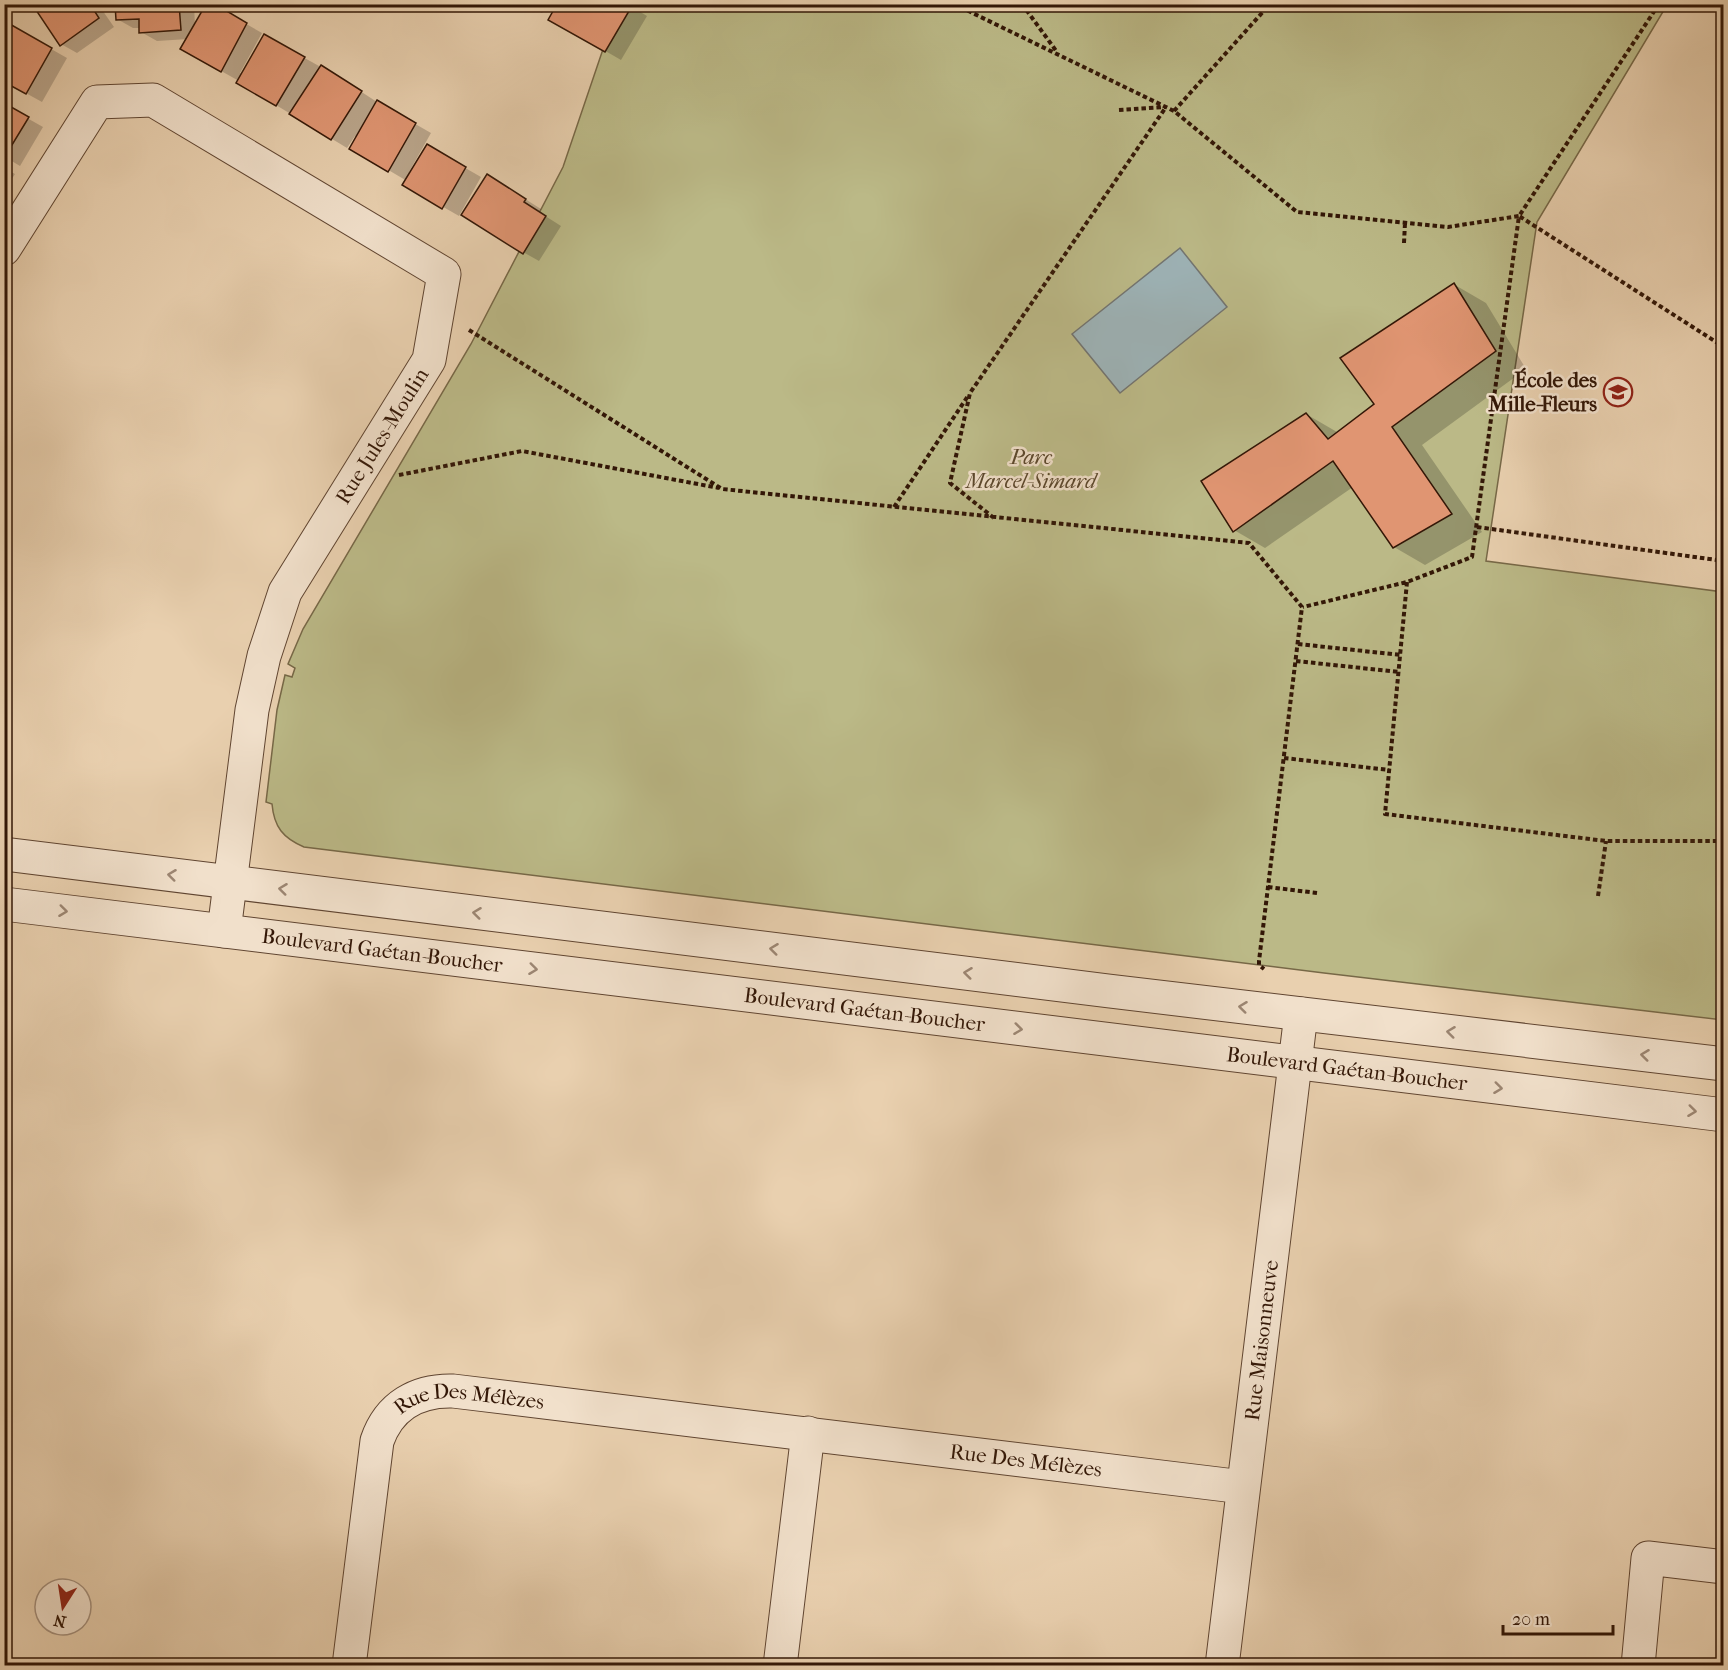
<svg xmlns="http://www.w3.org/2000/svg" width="1728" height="1670" font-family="'IM FELL French Canon',serif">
  <rect width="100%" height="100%" fill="#e9d0af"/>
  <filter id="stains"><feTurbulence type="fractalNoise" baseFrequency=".00333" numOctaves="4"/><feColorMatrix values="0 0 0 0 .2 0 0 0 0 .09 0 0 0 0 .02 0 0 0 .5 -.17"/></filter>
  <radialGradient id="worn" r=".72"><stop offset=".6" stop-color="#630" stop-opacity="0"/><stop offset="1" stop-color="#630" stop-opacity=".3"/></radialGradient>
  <path fill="#bbb987" stroke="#776847" stroke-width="1.5" d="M618,5H1667L1537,222L1486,561L1723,592V1020L1324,973L304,847C283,838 274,827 272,804L266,802L277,710L285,675L292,677L295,668L288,664L303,629L471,344L563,167Z"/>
  <path fill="#9db3b7" stroke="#737571" stroke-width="1.5" d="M1180,248L1227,307L1120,393L1072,334Z"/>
  <path fill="#0003" d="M34,4H98L114,27L77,53L61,44Z
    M116,4H194L195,26L211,4L262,33L240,73L243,74L265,36L337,76L377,102L431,133L409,172L411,173L427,146L481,177L459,216L405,185L407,181L351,148L357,138L355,136L347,148L238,82L239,81L182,49L188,39L157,41L141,32V28H133L117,19Z
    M527,4H548L542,13Z
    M627,4L647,16L621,60L550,19Z
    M9,25L67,58L42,102L4,81Z
    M4,105L43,127L20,166L5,157Z
    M4,168L15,174L4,191Z
    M503,185L541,209L539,212L561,226L539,261L523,252Z
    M1455,285L1486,303L1526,369L1422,445L1482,532L1425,565L1394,547L1353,487L1265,548L1234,530L1306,414L1337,432L1376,404Z"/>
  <path fill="#e09572" stroke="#331707" stroke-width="1.5" d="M32,4H90L99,18L60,46Z
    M115,4H179L181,30L139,33V19L116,20Z
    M206,4H215L247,23L221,72L180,49Z
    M557,4H629L632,6L605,52L548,20Z
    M8,23L52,48L26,94L4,82V30Z
    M264,34L305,57L276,106L236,83Z
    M321,65L362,91L331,140L289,114Z
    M377,100L416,123L388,172L349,149Z
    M4,103L29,117L4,158Z
    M427,144L466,167L442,209L402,185Z
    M487,174L526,199L524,202L546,216L523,254L461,215Z
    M1454,283L1496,351L1392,427L1452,514L1393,548L1333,461L1233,532L1201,481L1306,413L1328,439L1374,404L1340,358Z"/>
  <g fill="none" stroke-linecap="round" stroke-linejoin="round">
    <g stroke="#604531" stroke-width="35">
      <g id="minor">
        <path d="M4,249L97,102L153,100L444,274L429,360L285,592L264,656L252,710L224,931"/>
        <path d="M4,854L1109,991L1724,1064"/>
        <path id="s1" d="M4,904L1724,1115"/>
        <path id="s2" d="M349,1666L377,1441C389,1406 417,1390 453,1391L1243,1487"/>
        <path d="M780,1666L808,1433"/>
        <path id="s3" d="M1222,1666L1301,1014"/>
        <path d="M1638,1666L1648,1558L1724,1567"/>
      </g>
    </g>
    <path stroke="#331707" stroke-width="4" stroke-dasharray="4.5 3" stroke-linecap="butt" d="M954,4L1174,111L1297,212L1448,227L1519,216L1472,557L1407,582L1303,607
      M1022,4L1057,52
      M1659,4L1519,216L1724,347
      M1119,110L1165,107
      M1174,111L1270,4
      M1404,243L1405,223
      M469,330L722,489L1249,543L1302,607L1259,961V965L1264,969
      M399,475L522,451L719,488
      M894,507L968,396
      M994,518L950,483L970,393L1166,107
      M1477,527L1724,561
      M1407,582L1385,814L1606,841H1724
      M1298,644L1401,655
      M1296,661L1399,672
      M1284,758L1389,770
      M1268,887L1317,893
      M1598,896L1606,841"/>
    <use href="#minor" stroke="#f1e0cb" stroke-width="33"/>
  </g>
  <defs><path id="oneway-chevron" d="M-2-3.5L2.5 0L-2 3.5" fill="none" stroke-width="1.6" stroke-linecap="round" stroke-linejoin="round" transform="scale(1.5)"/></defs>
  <g stroke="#9c8673">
    <use href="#oneway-chevron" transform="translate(172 875) rotate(-173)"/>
    <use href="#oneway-chevron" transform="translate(283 889) rotate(-173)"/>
    <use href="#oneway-chevron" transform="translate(63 911) rotate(7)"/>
    <use href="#oneway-chevron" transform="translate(477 913) rotate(-173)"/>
    <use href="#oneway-chevron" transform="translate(774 949) rotate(-173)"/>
    <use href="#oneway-chevron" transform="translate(533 969) rotate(7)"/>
    <use href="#oneway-chevron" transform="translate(968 973) rotate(-173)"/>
    <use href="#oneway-chevron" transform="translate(1243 1007) rotate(-173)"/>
    <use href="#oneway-chevron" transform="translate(1018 1029) rotate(7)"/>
    <use href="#oneway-chevron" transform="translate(1451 1032) rotate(-173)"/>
    <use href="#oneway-chevron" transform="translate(1645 1055) rotate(-173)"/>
    <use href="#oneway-chevron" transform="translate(1498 1088) rotate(7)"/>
    <use href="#oneway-chevron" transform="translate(1692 1111) rotate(7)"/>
  </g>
  <defs>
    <g id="school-ring" transform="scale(1.5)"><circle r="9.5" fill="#f1e0cb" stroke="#8f2418" stroke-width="1.5"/><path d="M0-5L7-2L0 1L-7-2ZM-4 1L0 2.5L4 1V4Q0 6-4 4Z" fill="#8f2418"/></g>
  </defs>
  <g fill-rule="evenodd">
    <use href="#school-ring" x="1618" y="392"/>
  </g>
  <g text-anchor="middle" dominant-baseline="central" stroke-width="5" stroke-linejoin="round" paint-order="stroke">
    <g font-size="21" font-weight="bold" fill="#331707" stroke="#f1e0cb" text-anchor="end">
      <text x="1597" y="380">École des<tspan x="1597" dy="24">Mille-Fleurs</tspan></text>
    </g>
    <g font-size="21" fill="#331707" stroke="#f1e0cb">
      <text transform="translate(382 436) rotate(-58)">Rue Jules-Moulin</text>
      <text stroke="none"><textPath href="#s1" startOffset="381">Boulevard Gaétan-Boucher</textPath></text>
      <text stroke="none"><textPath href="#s1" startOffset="867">Boulevard Gaétan-Boucher</textPath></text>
      <text stroke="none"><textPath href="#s1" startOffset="1353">Boulevard Gaétan-Boucher</textPath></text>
      <text stroke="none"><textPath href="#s3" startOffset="328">Rue Maisonneuve</textPath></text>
      <text stroke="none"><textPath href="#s2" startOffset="340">Rue Des Mélèzes</textPath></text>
      <text stroke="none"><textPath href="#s2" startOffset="902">Rue Des Mélèzes</textPath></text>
    </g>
    <g font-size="21" font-style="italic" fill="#5c482d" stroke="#f1e0cb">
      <text x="1031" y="457">Parc<tspan x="1031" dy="24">Marcel-Simard</tspan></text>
    </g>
  </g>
  <rect width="1728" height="1670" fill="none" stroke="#e9d0af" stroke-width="24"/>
  <rect x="6" y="6" width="1716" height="1658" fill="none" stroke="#331707" stroke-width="3"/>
  <rect x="12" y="12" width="1704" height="1646" fill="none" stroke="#331707" stroke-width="1.5"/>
  <g transform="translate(63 1607) rotate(192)"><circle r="28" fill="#f1e0cb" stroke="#a5907d" stroke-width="1.5"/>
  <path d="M0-4.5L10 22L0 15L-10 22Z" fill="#8f2418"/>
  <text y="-9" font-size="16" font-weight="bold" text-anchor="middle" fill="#331707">N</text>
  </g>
  <path d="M1503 1625v9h110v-9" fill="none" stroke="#331707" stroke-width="3"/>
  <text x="1512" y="1625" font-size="18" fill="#331707" stroke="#f1e0cb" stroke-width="4.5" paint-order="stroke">20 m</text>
  <rect width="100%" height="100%" filter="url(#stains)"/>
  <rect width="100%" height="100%" fill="url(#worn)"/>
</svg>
